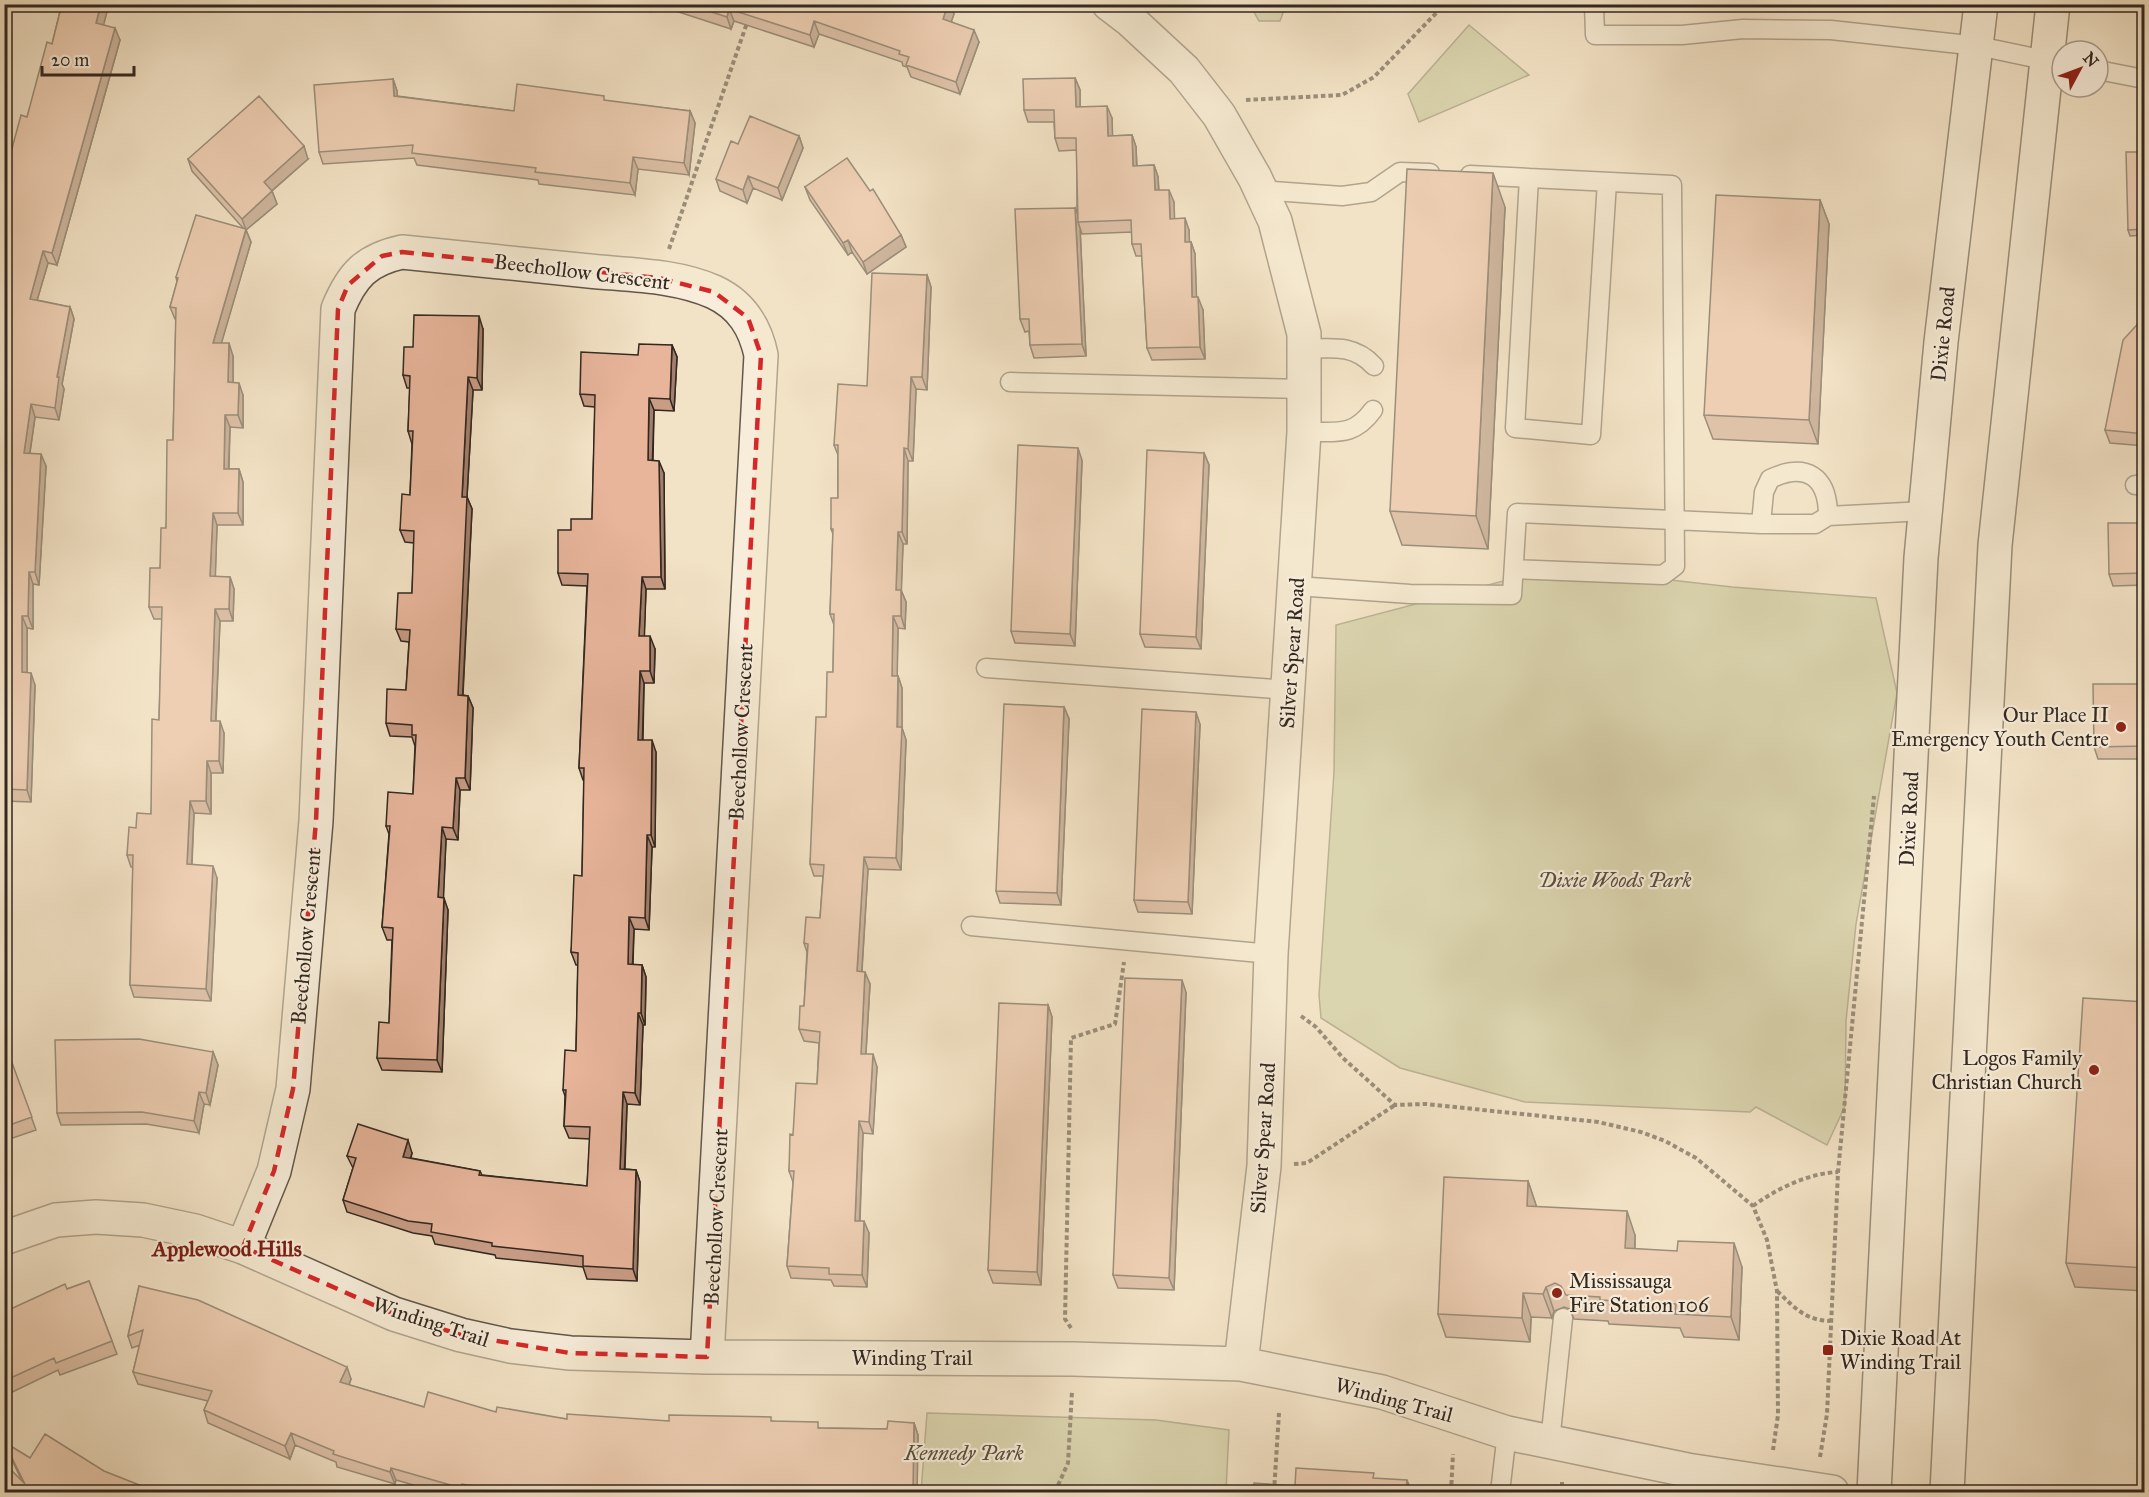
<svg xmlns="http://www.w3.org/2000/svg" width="2149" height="1497" font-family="'IM FELL Great Primer',serif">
  <rect width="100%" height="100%" fill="#f3e3c6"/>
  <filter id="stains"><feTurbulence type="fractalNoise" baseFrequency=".00333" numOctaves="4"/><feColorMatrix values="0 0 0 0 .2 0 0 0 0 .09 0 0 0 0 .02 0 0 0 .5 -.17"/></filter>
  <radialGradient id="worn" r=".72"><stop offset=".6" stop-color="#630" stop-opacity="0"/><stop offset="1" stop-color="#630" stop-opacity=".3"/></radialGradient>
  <path fill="#bfc392" stroke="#787659" stroke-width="1.5" d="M1250,5H1286L1280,21H1259Z
    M1469,25L1529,75L1419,122L1408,94Z
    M1556,567L1732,587L1876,598L1897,693L1856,924L1846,1021L1845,1106L1827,1145L1756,1107L1750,1112L1525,1102L1400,1068L1321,1018L1319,995L1334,772L1336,625Z
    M927,1413L1156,1420L1229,1430L1226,1492H921Z"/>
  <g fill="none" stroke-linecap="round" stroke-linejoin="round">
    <g stroke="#62574a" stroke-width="21">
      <path id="service" d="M1594,4L1595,35H1682L1743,29L1831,30L1978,46L2054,62
        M2098,70L2144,79
        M1470,175L1672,185L1675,566L1663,575L1514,569
        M1529,178L1515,428L1591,435L1607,182
        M1261,190L1342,196L1371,192L1400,172L1430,173
        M1304,349C1332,348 1354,344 1374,366
        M1010,382L1306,389
        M1304,432C1335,431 1353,438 1373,410
        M2135,485H2144
        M1828,516L1925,511
        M1296,586L1410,594L1512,595L1517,513L1761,524H1815L1828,516C1828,476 1806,462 1770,479L1764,492L1761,524
        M986,668L1290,690
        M971,926L1271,954
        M1550,1442L1563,1318
        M1500,1492L1507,1433"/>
    </g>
    <g stroke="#62574a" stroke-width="36">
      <path id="minor" d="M1109,4L1130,20L1184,70L1219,115L1255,178L1275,221L1304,334V432L1271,954L1264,1166L1241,1364
        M4,1238L56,1220L96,1217L143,1220L195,1231L243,1247L394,1314L461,1335L510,1346L570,1353L707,1357L1073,1359L1241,1364L1382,1392L1507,1433L1687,1470L1832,1492
        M243,1247L274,1171L293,1089L316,821L338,309C352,275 366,260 402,252C464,258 527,265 589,271C630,275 676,275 714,292C742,305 755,327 761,355L707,1357"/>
    </g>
    <g stroke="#322820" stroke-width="36">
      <path id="secondary" d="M1874,1492L1921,558L1941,342L1981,4
        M1947,1492L1995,545L2053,4"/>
    </g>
    <path stroke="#322820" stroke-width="4" stroke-dasharray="4.5 3" stroke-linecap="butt" d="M1915,4L1930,10
      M1246,100L1342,95L1374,77L1445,4
      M669,249L748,20
      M1301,1016L1316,1027L1343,1058L1395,1105L1426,1104L1598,1122L1641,1132L1665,1141L1696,1158L1753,1206L1767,1240L1777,1291L1778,1415L1773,1450
      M1294,1164L1307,1163L1395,1105
      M1753,1206C1776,1189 1809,1173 1838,1172
      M1777,1291C1795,1308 1805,1320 1830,1321
      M1071,1328L1065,1319L1071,1038L1115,1024L1124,962
      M1820,1457L1827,1414L1838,1172L1874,796
      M1055,1492L1068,1463L1072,1391
      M1274,1492L1279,1413
      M1451,1492L1453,1454
      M1562,1492V1482"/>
    <use href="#service" stroke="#f7edda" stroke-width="18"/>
    <use href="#minor" stroke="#f7edda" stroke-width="33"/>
    <use href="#secondary" stroke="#f7edda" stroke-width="33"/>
  </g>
  <path fill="#c89c85" stroke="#322820" stroke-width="1.5" d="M57,4H109L103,25L120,40L57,265L48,263L37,300L70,307L74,319L62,384L64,389L59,420L35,417L30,453L46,466L39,585L33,584V629L27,628V672L35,685L31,802L4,801V178L27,117L52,44L61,7L57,6Z
    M622,4H653L651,11Z
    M654,4H950L954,14L951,21L979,42L960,94L911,77L907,67L903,66L902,62L819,34L814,47L734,21L731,29Z
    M1075,78L1080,90V107L1112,118V136L1132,135L1136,147L1137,166L1154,165L1158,177L1159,190L1174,202V219L1189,230V242H1191L1195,254L1196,297L1203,310L1205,359L1152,360L1147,348L1142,256H1136L1132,244V232L1082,234L1080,228L1086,356L1034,358L1030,345L1029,331L1025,332L1020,319L1075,208L1077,214V150L1059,151L1055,138L1054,122H1028L1024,110Z
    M393,79L397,91V96L514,111L606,101L690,111L695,123L689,175L638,169L635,195L539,184L538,180L417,165L414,158L323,164L319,152Z
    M799,136L803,148L782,200L753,188L747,203L720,191L716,179L738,144Z
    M2145,152V235L2130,236L2128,230Z
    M188,159H308L272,191L277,204L246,230L251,242L221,343L233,356V382L243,395V428L230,427L229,469H239L243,482V525H217L215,577H230L234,589L233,621H220L216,721L224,733L223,773H211V814L194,813L192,865L217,878L211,1001L134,997L130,985L133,867H131L127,855L136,828L151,814L159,720L162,619H154L149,607L160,568L166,528L173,440L176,319H175L170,307L177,282L176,277L244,229L192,171Z
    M805,187L901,235L906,247L867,274L852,252L848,255L810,200Z
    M1820,200L1829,224L1818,444L1713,439L1704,415Z
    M1505,207L1488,549L1402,545L1390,511Z
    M927,275L931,287L927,390L916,389L913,461H908L907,544H903L901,590L906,602L905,629L898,628L897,676H898L902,688V728L906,740L901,870L868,869L862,971L870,984L866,1054L877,1067L873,1134L863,1133L860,1221L869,1233L867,1287L834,1286L831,1280L791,1278L787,1266L793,1182L789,1171L793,1135L817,1084L819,1043L804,1041L799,1029L804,1006L807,952L804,943L820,918L823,876H814L810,864L826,717L833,672L834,625L830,614L833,534L831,529L838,498V455L834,445L867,386Z
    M2145,316V446L2110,443L2105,430Z
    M483,329L482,390H473L467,497L472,509L463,695L468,696L473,708L470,790H460L458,840L446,839L443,898L448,910L442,1072L382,1070L377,1058L389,1023L392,940H387L382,927L389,834L386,826L413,794L415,746L412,737L390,736L386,723L406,690L409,642L401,641L396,629L412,593L414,543L405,542L400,530L410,495L412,444L408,431L410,388H407L403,375L413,347Z
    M672,345L677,357L674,411L654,410L653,461L664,473L665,589H646L644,636L655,649L654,683H644L643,740L656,752L655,847H652L649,930L634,929L633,965H642L646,977L645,1025H643L640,1105L627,1104L625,1169L636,1170L640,1182L637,1281L587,1279L583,1267L496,1258L495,1255L435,1244L432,1236L413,1233L347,1212L343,1200L353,1168L347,1156L412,1153L411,1158L480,1171L482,1175L587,1186L590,1139L569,1138L564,1126L565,1096L563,1090L576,1051L578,965H576L571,952L582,876L584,780H583L579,768L587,586L562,585L558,573L571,530L592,519L595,407L584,406L580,394L638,355Z
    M1204,453L1209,465L1201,649L1145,647L1140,634Z
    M1082,460L1075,646L1015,643L1011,631Z
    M2145,523V585L2113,586L2109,574Z
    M2145,684V759H2098L2094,747Z
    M1064,707L1069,719L1061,905L1000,903L996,891Z
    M1200,724L1192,914L1138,912L1134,900Z
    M1186,992L1174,1290L1118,1288L1113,1275Z
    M2145,1002V1291L2075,1287L2066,1263Z
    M1048,1005L1052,1017L1041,1285L993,1283L988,1270Z
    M4,1044H5L36,1130L4,1141Z
    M213,1052L218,1065L210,1105L204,1104L199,1133L146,1124L61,1125L57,1113Z
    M1528,1181L1536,1205V1207L1635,1235V1249L1742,1267L1739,1340L1684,1337L1680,1328L1609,1324L1608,1321L1574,1319L1570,1309L1564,1307L1554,1311L1552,1318L1531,1317L1530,1342L1446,1337L1438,1314Z
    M89,1281L117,1354L60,1375L58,1370L4,1396V1312Z
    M139,1286L351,1379L349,1385L424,1407L496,1412L567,1419L669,1421H772L821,1428L887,1429L914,1423L918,1435L917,1492H438L396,1480L395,1484L337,1467L336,1462L295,1445L290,1459L208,1423L204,1410L208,1401L138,1384L133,1372L140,1345L132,1348L128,1336Z
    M4,1442L30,1458L104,1471L4,1492L22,1481L9,1454Z"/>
  <path fill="#a27f6c" stroke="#322820" stroke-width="1.5" d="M101,4H109L101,35L96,23Z
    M649,4H653L651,11Z
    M948,4H950L954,14L948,31L943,19Z
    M729,9L734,21L731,29L727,17Z
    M814,21L819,34L814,47L810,35Z
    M115,28L120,40L57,265L52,253Z
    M974,30L979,42L960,94L956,82Z
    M1075,78L1080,90V119L1076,107Z
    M393,79L397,91L398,108L394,96Z
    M1107,106L1112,118L1113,148L1108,136Z
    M690,111L695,123L689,175L684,163Z
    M1132,135L1136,147L1137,178L1133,166Z
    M799,136L803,148L782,200L778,188Z
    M304,146L308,159L268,194L264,182Z
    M633,157L638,169L635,195L630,183Z
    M1154,165L1158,177L1159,202L1155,190Z
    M1493,173L1505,207L1488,549L1476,516Z
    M748,176L753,188L747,203L743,190Z
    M1169,190L1174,202L1175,231L1170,219Z
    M272,191L277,204L246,230L251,242L218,355L213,343L246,230L242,219Z
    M1820,200L1829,224L1818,444L1809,420Z
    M1075,208L1080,220L1078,222L1080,228L1086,356L1082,344Z
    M1185,218L1189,230L1190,254L1185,242Z
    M901,235L906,247L867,274L863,262Z
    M848,240L852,252L848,255L843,243Z
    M1191,242L1195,254L1197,310L1192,297Z
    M43,251L48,263L34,311L30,299Z
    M927,275L931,287L927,390L922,377Z
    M1198,297L1203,310L1205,359L1200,347Z
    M70,307L74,319L62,384L64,389L59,420L55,408L57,377Z
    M479,316L483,329L482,390L477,378Z
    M229,343L233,356V394L228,382Z
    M672,345L677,357L674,411L670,399Z
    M468,377L473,390L467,497L472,509L462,707L458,695L462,497Z
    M911,377L916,389L913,461L908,449Z
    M239,383L243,395V428L238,415Z
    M649,398L654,410L652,473L648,460Z
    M31,404L35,417L28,465L24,453Z
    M225,415L230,427L228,481L224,469Z
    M904,448L908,461L907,544L902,532Z
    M1078,448L1082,460L1075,646L1070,634Z
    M1204,453L1209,465L1201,649L1196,637Z
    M41,454L46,466L39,585L35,572Z
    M659,461L664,473L665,589L661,577Z
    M239,469L243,482V525L238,513Z
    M213,513L217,525L215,589L210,576Z
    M898,532L903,544L901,602L896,590Z
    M29,572L33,584V629L28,616Z
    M230,577L234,589L233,621L229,609Z
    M642,577L646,589L644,648L639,636Z
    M901,590L906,602L905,629L901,616Z
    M215,609L220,621L215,733L211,721Z
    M22,616L27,628V684L22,672Z
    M893,616L898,628L897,688L892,676Z
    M650,636L655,649L654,683L650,671Z
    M640,671L644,683L642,752L638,740Z
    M31,673L35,685L31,802L27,790Z
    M898,676L902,688V728L906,740L901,870L896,858Z
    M468,696L473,708L470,790L465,778Z
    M1064,707L1069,719L1061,905L1057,893Z
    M1196,712L1200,724L1192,914L1188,902Z
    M220,721L224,733L223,773L219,761Z
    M652,740L656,752L655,847L651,835Z
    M207,761L211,773V814L206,801Z
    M456,778L460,790L458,840L453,828Z
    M190,801L194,813L191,877L187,864Z
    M442,827L446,839L443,910L438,897Z
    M647,835L652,847L649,930L645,918Z
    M6,840L11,853L4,864V844Z
    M864,857L868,869L861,983L857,971Z
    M213,866L217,878L211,1001L206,989Z
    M444,898L448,910L442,1072L437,1060Z
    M629,917L634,929L632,977L628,964Z
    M642,965L646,977L645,1025L641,1013Z
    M865,972L870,984L865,1066L861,1054Z
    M1182,980L1186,992L1174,1290L1169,1278Z
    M1048,1005L1052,1017L1041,1285L1037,1272Z
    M638,1013L643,1025L640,1105L635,1093Z
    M213,1052L218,1065L210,1105L206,1093Z
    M873,1054L877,1067L873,1134L869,1122Z
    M199,1092L204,1104L199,1133L194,1121Z
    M623,1092L627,1104L624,1181L620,1169Z
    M859,1121L863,1133L859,1233L855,1221Z
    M408,1140L412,1153L407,1169L403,1157Z
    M636,1170L640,1182L637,1281L633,1269Z
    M1528,1181L1536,1205L1535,1230L1527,1206Z
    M1627,1211L1635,1235L1634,1272L1625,1248Z
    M864,1221L869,1233L867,1287L862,1275Z
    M1734,1243L1742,1267L1739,1340L1731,1317Z
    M1546,1287L1554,1311L1552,1318L1543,1294Z
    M1523,1293L1531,1317L1530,1342L1522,1318Z
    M347,1367L351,1379L345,1395L340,1382Z
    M914,1423L918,1435L917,1492H913Z
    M291,1433L295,1445L290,1459L285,1446Z
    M391,1468L396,1480L395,1484L390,1472Z
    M1407,1480L1412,1492H1406Z
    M462,1484L465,1492H463L461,1488Z"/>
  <path fill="#e8b59b" stroke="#322820" stroke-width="1.5" d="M62,4H101L96,23L115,28L52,253L43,251L30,299L70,307L57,377H59L55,408L31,404L24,453L41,454L35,572H29L28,616H22V672L31,673L27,790L4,789V178L21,115L27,117L47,42L52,44Z
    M687,4H948L943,19L974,30L956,82L906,65L909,57L899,54L900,51L814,21L810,35L729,9L727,17Z
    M1075,78L1076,107L1107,106L1108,136L1132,135L1133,166L1154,165L1155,190H1169L1170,219L1185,218V242H1191L1192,297H1198L1200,347L1147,348L1141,244H1132L1131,220L1078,222L1076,138H1055L1054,110H1024L1023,79Z
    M393,79L394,96L514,111L517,84L604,96V100L690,111L684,163L633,157L630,183L535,172L536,168L412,153L413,145L319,152L314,85Z
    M259,96L304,146L264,182L272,191L242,219L188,159Z
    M750,116L799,136L778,188L748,176L743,190L716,179L731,141L738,144Z
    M2126,152H2145V229L2128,230Z
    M847,158L870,191L873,189L901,235L863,262L848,240L843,243L805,187Z
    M1407,169L1493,173L1476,516L1390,511Z
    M1716,195L1820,200L1809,420L1704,415Z
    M1075,208L1082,344L1030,345L1029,319H1020L1015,209Z
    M196,215L246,229L213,343H229L228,382L239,383L238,415H225L224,469H239L238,513H213L210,576L230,577L229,609H215L211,721H220L219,761H207L206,801H190L187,864L213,866L206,989L130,985L133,855H127L129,827L136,828L137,813L151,814L152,719L159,720L162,607H149L150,568H160L161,528H166L167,440H173L176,308L170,307L178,278L176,277Z
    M872,273L927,275L922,377H911L908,449L904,448L902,532H898L896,590H901V616H893L892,676H898L897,727H902L896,858L864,857L857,971L865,972L861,1054H873L869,1122L859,1121L855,1221H864L862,1275L829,1274V1268L787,1266L794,1171H789L790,1134L793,1135L796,1083L817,1084L820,1032L799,1029L800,1006H804L808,944L804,943L806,917L820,918L824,865L810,864L816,717H826L827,672H833L834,614H830L833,529H831V498H838V445H834L838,384L867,386Z
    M414,315L479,316L477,378L468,377L462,497H467L458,695L468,696L465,778H456L453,828L442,827L438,897L444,898L437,1060L377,1058L379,1022L389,1023L393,928L382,927L390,826H386L388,792L413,794L416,735H412V725L386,723L387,689L406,690L410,630L396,629L398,593H412L414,531L400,530L402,494L410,495L413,431H408L410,376L403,375L404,347H413Z
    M2145,316V434L2105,430L2123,340Z
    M639,344L672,345L670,399L649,398L648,460L659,461L661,577H642L639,636H650V671H640L638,740H652L651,835H647L645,918L629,917L628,964L642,965L641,1013H638L635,1093L623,1092L620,1169L636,1170L633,1269L583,1266V1256L492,1246V1243L431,1232L432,1224L408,1221L343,1200L356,1158L347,1156L358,1124L408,1140L403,1157L480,1171L479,1175L587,1186L590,1127L564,1126L566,1090H563L565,1050L576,1051L578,953L571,952L574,875L582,876L584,768H579L588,574L558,573V530H571V519H592L595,395L580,394L581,352L638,355Z
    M1018,445L1078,448L1070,634L1011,631Z
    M1147,450L1204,453L1196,637L1140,634Z
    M2108,523H2145V573L2109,574Z
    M2093,684H2145V746L2094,747Z
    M1004,704L1064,707L1057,893L996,891Z
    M1142,709L1196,712L1188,902L1134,900Z
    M1125,978L1182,980L1169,1278L1113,1275Z
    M2083,998L2145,1002V1268L2066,1263Z
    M999,1003L1048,1005L1037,1272L988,1270Z
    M139,1039L213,1052L206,1093L199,1092L194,1121L142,1112L57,1113L55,1040Z
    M4,1044H5L32,1117L4,1127Z
    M1444,1177L1528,1181L1527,1206L1627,1211L1625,1248L1677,1251L1678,1241L1734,1243L1731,1317L1675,1314L1676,1304L1600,1300V1297L1566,1295L1561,1286L1555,1283L1546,1287L1543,1294L1523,1293L1522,1318L1438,1314Z
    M89,1281L112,1341L56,1363L54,1358L4,1381V1312L65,1284L67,1289Z
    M139,1286L198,1300L347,1367L340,1382L424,1407L428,1392L496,1412L497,1407L567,1419V1414L669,1421V1415L771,1417V1421L818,1422V1428L887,1429L888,1421L914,1423L913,1492H671V1487L622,1486V1492H511L462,1484L461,1488L391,1468L390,1472L333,1454L334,1451L291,1433L285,1446L204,1410L212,1391L133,1372L143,1330L128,1336Z
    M45,1434L104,1471L157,1492H4V1478L10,1469L25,1484L4,1442L30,1458Z
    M1296,1468L1374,1473L1373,1478L1407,1480L1406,1492H1253L1254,1483L1295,1486Z"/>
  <path d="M0 0H2149V1497H0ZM402,252L659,278L714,292L748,318L761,355L707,1357L570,1353L461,1335L394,1314L243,1247L274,1171L293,1089L316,821L338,309L348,285L382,256Z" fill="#f3e3c6" fill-opacity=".55" fill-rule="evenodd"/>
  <path fill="none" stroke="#d62828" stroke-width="4.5" stroke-dasharray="12 8" stroke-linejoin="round" d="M402,252L659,278L714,292L748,318L761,355L707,1357L570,1353L461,1335L394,1314L243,1247L274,1171L293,1089L316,821L338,309L348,285L382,256Z"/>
  <g fill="#8f2418" stroke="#f7edda" stroke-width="2">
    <circle cx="2121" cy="727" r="6"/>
    <circle cx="2094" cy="1070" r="6"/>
    <circle cx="1557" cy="1293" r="6"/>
    <rect x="1822" y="1344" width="12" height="12" rx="3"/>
  </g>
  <g text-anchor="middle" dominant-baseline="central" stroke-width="4.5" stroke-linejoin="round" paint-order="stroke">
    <g font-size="21" fill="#322820" stroke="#f7edda">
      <text transform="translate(582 272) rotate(7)">Beechollow Crescent</text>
      <text transform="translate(1943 334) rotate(-84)">Dixie Road</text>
      <text transform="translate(1292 653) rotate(-86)">Silver Spear Road</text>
      <text transform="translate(741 732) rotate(-87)">Beechollow Crescent</text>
      <text transform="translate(1909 819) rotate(-87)">Dixie Road</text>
      <text transform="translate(306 936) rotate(-85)">Beechollow Crescent</text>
      <text transform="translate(1263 1138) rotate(-86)">Silver Spear Road</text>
      <text transform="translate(716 1217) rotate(-87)">Beechollow Crescent</text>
      <text transform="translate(431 1322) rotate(18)">Winding Trail</text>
      <text x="912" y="1358">Winding Trail</text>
      <text transform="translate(1394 1400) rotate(15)">Winding Trail</text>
    </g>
    <g font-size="21" fill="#322820" stroke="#f7edda" text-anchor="end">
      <text x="2109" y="715">Our Place II<tspan x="2109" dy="24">Emergency Youth Centre</tspan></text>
      <text x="2082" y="1058">Logos Family<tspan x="2082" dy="24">Christian Church</tspan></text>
      <text x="1569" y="1281" text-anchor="start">Mississauga<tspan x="1569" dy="24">Fire Station 106</tspan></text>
      <text x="1840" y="1338" text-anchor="start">Dixie Road At<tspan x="1840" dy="24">Winding Trail</tspan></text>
    </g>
    <g font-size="21" font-style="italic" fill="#554f3c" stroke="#f7edda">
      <text x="1615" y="880">Dixie Woods Park</text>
      <text x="964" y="1453">Kennedy Park</text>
    </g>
    <g font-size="22" font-weight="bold" fill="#7a1f14" stroke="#f7edda">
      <text x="227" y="1248">Applewood Hills</text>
    </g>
  </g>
  <rect width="2149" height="1497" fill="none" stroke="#f3e3c6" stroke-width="24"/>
  <rect x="6" y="6" width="2137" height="1485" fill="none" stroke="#322820" stroke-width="3"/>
  <rect x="12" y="12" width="2125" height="1473" fill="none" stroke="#322820" stroke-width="1.5"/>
  <g transform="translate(2080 69) rotate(49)"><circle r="28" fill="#f7edda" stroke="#a89e90" stroke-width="1.5"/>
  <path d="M0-4.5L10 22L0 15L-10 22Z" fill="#8f2418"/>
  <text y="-9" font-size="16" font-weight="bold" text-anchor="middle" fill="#322820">N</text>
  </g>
  <path d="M42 66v9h92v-9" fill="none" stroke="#322820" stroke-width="3"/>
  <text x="51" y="66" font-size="18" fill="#322820" stroke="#f7edda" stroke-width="4.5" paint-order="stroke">20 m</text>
  <rect width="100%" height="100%" filter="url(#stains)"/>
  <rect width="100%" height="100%" fill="url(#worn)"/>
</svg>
